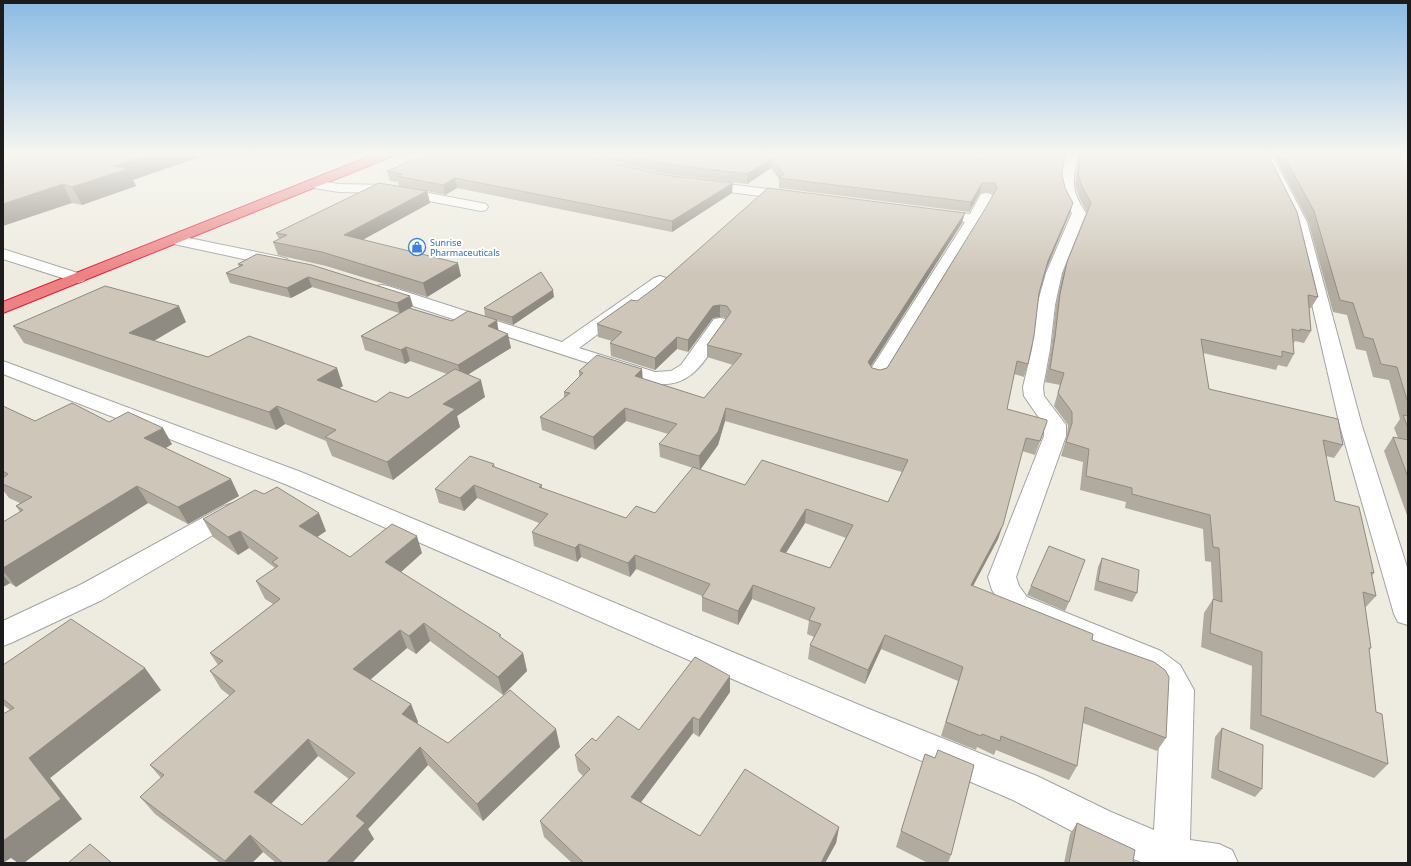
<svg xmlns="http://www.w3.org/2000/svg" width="1411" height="866" font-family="'Noto Sans',sans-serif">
  <rect width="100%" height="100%" fill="#eeece0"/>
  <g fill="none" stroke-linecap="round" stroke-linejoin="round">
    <g stroke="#a3a3a3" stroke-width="2">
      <path id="minor" d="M1067,153H1079C1072,179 1070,190 1086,213L1062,273L1055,305L1050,349L1043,387L1044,396L1066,425V436L1016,577L1019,586L1027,597L1161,651L1180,665L1194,690L1190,840L1219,844L1232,850L1238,863H1143L1085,838L1013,800L847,729L285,484L3,374V361L301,472L869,709L1037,776L1111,812L1154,830L1162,691L1158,683L1139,669L1007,613L992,590L988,577L1044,436V425L1024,396L1023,387L1032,349L1037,305L1046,273L1072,213C1056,190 1060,178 1067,153Z
        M1259,153H1271L1307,222L1362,426L1408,570V625L1398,622L1394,614L1340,426L1293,222Z
        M313,180L339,184L387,185L481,203L486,204L488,207L486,210L481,211L387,193L339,192L308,187L307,184L308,181Z
        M703,181L792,192L797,193L799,196L797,199L792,200L698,188L696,185L698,182Z
        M986,193L991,194L993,197L981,219L887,375L884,379L877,381L870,379L867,375L965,222L933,218L928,217L926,214L928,211L933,210L970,214L981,194Z
        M174,235L281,257L287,259L289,262L287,265L281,267L169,243L166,240L169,237Z
        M3,249L84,275L86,278L84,281L78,283L3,259Z
        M660,276L666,278L668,281L666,284L579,348L655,372L671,371L681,365L714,319L720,318L726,319L729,323C707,355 694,394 647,382L376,294L374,290L376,286L382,285L388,286L562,342L654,278Z
        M233,503L242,506L245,512L242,518L102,600L13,642L3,646V621L82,584L224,506Z"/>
    </g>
    <g stroke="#e11838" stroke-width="2">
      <path id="highway" d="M378,153H395L393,156L3,313V302Z"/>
    </g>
    <use href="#minor" fill="#fff" fill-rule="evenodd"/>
    <use href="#highway" fill="#ec8282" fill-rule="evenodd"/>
  </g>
  <path fill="#b1aa9f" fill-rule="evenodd" d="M3,153L133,180L136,186L82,205L72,203Z
    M577,153H936L992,161H994L990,160L946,153H1066L1064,160L1062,174L1070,213L1045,271L1039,293L1028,364L1024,377L1014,374L1007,409L1042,436L1035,455L1022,451L998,539L973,586L1092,640L1166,738L1157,751L1083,723L1077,766L1069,780L996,750L994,755L977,747L976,750L941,736L958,681L881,649L865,684L808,659L810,645L814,637L807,634L809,621L752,599L738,625L702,611V596L636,569L630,577L581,557L577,562L534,546L532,532L539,523L477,498L464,511L439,503L435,489L494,464L495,467L542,485V489L626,518L655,513L693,468L660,457L659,444L668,434L626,421L595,450L542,430L540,417L564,398V392L579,377V371L643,379L704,398L733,365L707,357V345L726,318L720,317L713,318L688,352L677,349L655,370L611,356L610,343L612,341L598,337L597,324L637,301L962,223L871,366L872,368L880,370L887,368L985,209L993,195L992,193H980L969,212L779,188V179L771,168L747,184L666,174ZM725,421L902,472L888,502L745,485L700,470L718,445ZM805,523L846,538L830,568L786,553Z
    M1080,153H1267L1318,297L1311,308H1309L1311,331L1304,343L1295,341L1294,343H1293L1294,354L1287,367L1278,365L1276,370L1203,353L1209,389L1343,445L1334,458L1326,456L1335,501L1374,573L1372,576L1376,596L1365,608L1371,648L1369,650L1376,712L1388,764L1374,778L1250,729L1252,666L1201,647L1204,613L1213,599L1211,562L1205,561L1203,529L1125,508L1126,502L1080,490L1083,462L1061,456L1067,436L1068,425L1054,406L1060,385L1045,382L1051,349L1056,305L1063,273L1067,262L1087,213L1079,197L1075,184Z
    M1273,153H1408V518L1384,451L1393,437L1398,438L1394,428L1400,419L1389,380L1373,377L1366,351L1356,349L1347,315L1333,312L1308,221Z
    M387,171L732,193L672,232L457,188L445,195L427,191L430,203L363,239L461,276L427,297L326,266L278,255L273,242L279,239L276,233L399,186L398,182L390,181Z
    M257,254L413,306L410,308L452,321L498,330L511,348L468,374L485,397L457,416L460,427L393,480L332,456L326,441L285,424L276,430L24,343L13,326L186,322L154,341L208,357L343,386L339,388L376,402L408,398L447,374L410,361L405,364L365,350L361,336L399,313L312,287L291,298L230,283L226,273L239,267L238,264Z
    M554,297L513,325L485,316L484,308Z
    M3,406L35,421L109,422L172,444L166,448L239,496L188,524L148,503L16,587L10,583L3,587V522L20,512L16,506L20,503L9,498L3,490Z
    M203,519L326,531L317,537L350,557L422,553L401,572L523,653L527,671L503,695L430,641L416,654L407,648L370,679L411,704L418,722L417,724L448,743L560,747L483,821L428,765L368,829L374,839L352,863H276L263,852L252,863H220L155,814L140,797L161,778L150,765L230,696L221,689L210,671L218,665L210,653L273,604L265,599L256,581L275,568L249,548L238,555L213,537ZM318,756L349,779L302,825L271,804Z
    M1102,558L1137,593L1132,602L1094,590L1098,567Z
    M1031,586L1069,602L1065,611L1027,595Z
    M3,665L161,690L50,778L82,819L11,858L10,710L3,705Z
    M730,676V692L699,737L693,733L641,802L700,836L839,827L836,843L825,863H572L544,837L540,821L583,776L578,771L575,755L596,741L639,730Z
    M1222,728L1262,789L1255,797L1211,778L1215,737Z
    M925,754L935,758L951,855L948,863H928L896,847Z
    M1077,823L1133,861L1137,863H1064L1070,834Z"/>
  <path fill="#908b82" d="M154,153H212L133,180L136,186L82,205L72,187L115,166Z
    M771,159V168L747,184V174Z
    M455,178L457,188L445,195L443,185Z
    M733,183L732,193L672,232V221Z
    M982,183L980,193L969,212L971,202Z
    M63,184L72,203L3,226V204Z
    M427,191L430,203L348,248L344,235Z
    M1073,203L1070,213L1045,272L1048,261Z
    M965,213L962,223L866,374L868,362Z
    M458,263L461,276L427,297L423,283Z
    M308,277L312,287L291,298L287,288Z
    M553,290L554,297L513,325L512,317Z
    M410,296L413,306L400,314L397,303Z
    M720,305V317L713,318L688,352V340L713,306Z
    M179,306L186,322L138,350L129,333Z
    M497,320L499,334L488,326Z
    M508,334L511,348L461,379L458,365Z
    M677,337V349L655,370V358Z
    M406,347L410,361L405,364L401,350Z
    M337,368L343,386L324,398L317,380Z
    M642,369L643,382L635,376Z
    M481,380L485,397L457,416L460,427L393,480L387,462L443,404Z
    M277,406L285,424L276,430L269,412Z
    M625,408L626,421L595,450L593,437Z
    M726,408L725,421L718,445L700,470L699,456Z
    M163,428L172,444L154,455L144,438Z
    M231,479L239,496L188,524L178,507Z
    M474,485L477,498L464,511L460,498Z
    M137,486L148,503L16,587L3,571V568Z
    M806,509L805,523L778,565L780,551Z
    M319,513L326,531L307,544L299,526Z
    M1003,525L998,539L966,599L971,585Z
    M240,531L249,548L238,555L228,537Z
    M417,536L422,553L392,580L385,562Z
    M579,544L581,557L577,562L575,548Z
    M635,555L636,569L630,577L628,563Z
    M3,575L10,583L3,587Z
    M753,585L752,599L738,625V611Z
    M424,623L430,641L416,654L409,636Z
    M400,630L407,648L362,687L353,669Z
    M885,635L881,649L865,684L868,670Z
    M523,653L527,671L503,695L498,677Z
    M145,668L161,690L50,778L82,819L24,863H18L11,858L3,863V841L29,758Z
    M730,676V692L699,737V720Z
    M411,704L418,722L409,731L402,714Z
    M693,717V733L633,813L631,797Z
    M556,729L560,747L483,821L477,804Z
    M308,739L318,756L266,809L254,792Z
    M420,747L428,765L368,829L374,839L352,863H326L356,816Z
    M839,827L836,843L825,863H821Z
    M250,835L263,852L252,863H227L225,861Z"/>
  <path fill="#cec6b9" stroke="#908b82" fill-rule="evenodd" d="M3,153H154L115,166L128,169L72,187L63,184L3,204Z
    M430,153H569L665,175L733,183L672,221L455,178L443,185L397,176L402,174L387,171Z
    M617,153H936L992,161L997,160L999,157L998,153H1066L1064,160L1062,174L1065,188L1073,203L1048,261L1039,293L1034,336L1028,364L1017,361L1007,409L1047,420V422L1040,441L1026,438L1003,525L971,585L1093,634L1092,640L1154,662L1165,670L1169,677L1166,738L1085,707L1077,766L1001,736L1000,741L982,734L981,736L946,722L963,667L885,635L868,670L810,645L821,624L809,620L815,608L753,585L738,611L702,597L710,584L635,555L628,563L579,544L575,548L532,532L548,514L474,485L460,498L435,489L470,456L494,464L492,466L542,485L539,487L626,518L636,506L655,513L693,467L745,485L762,460L888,502L908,460L726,408L718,432L699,456L659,444L677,424L625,408L593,437L540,417L570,393L564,392L583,373L579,371L597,355L642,369L635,376L704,398L742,354L707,345L731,312L727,306L720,305L713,306L688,340L677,337L655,358L610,343L622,332L597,324L631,300L637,301L656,287L768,188L965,213L868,362L872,368L880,370L887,368L985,209L997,188L995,183H982L971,202L779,178L784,174L771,159L747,174L666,164ZM806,509L853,525L830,568L780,551Z
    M1081,153H1267L1297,212L1318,297L1308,295L1311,331L1300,329V331L1292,329L1294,354L1282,351V357L1201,339L1209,389L1338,419L1343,445L1323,440L1335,501L1359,507L1374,573L1371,572L1376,596L1363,592L1371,648H1369L1376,712L1382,714L1388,764L1261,715L1262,652L1210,633L1213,599L1222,602L1219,548L1213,547L1210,515L1132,494V488L1086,476L1089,449L1066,442L1072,423V412L1058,393L1064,373L1050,369L1055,337L1060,294L1067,262L1091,203L1082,187L1078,174Z
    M1282,153H1408V403L1397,367L1381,364L1373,339L1364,337L1353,303L1340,300L1314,211Z
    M379,183L427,191L344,235L458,263L423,283L322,252L273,242L287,235L276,233Z
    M257,254L312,265L410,296L397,303L308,277L287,288L226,273L243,265L238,264Z
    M541,272L553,290L512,317L484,308Z
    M105,286L179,306L129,333L208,357L249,336L337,368L317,380L376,402L390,392L408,398L455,369L481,380L443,404L455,409L387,462L325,437L336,430L277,406L269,412L13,326Z
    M409,308L452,321L468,311L497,320L488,326L508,334L458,365L406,347L401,350L361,336Z
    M72,403L109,422L128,412L163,428L144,438L231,479L178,507L137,486L3,568V522L23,510L16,506L32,497L3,484V478L8,474L3,471V406L35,421Z
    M1403,415L1408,416V428Z
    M1393,437L1408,440V477Z
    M277,487L319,513L299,526L350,557L392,524L417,536L385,562L501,635L499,636L523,653L498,677L424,623L409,636L400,630L353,669L411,704L402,714L448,743L510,690L556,729L477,804L420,747L356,816L365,823L326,863H283L250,835L225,861L140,797L164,775L150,765L235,691L210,671L223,661L210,653L280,599L256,581L278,566L272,562L278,558L240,531L228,537L203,519L255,490L264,494ZM308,739L355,773L302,825L254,792Z
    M1049,546L1085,560L1069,602L1031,586Z
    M1102,558L1139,570L1137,593L1098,581Z
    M71,619L145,668L29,758L61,799L3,841V714L14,708L3,699V665Z
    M695,657L730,676L699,720L693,717L631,797L700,836L745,769L839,827L821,863H584L540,821L590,769L575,755L592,738L596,741L618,716L639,730Z
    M1222,728L1263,745L1262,789L1218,770Z
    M938,750L974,765L951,855L901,831L925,754L935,758Z
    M1077,823L1135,850L1133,861L1137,863H1069Z
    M90,844L112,863H68Z"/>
  <linearGradient id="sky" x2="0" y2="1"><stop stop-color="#8abae4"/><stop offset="0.56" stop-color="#f7f6f1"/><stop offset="1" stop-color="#f7f6f1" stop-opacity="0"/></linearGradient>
  <rect width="1411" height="275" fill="url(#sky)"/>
  <defs>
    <g id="shop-ring" transform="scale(0.9)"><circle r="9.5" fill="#fff" stroke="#3f7fe0" stroke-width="1.5"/><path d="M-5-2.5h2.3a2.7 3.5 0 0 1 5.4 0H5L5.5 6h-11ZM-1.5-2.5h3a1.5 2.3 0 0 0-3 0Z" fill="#3f7fe0"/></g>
  </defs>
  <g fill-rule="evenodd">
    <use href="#shop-ring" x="417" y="247"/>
  </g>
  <g text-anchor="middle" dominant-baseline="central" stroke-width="4" stroke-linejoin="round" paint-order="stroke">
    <g font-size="9" fill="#366cbe" stroke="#fff" text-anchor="start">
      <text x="430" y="242">Sunrise<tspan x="430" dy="10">Pharmaceuticals</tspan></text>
    </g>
  </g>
  <rect width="1411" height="866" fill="none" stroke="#1c1c1c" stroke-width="8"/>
</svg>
